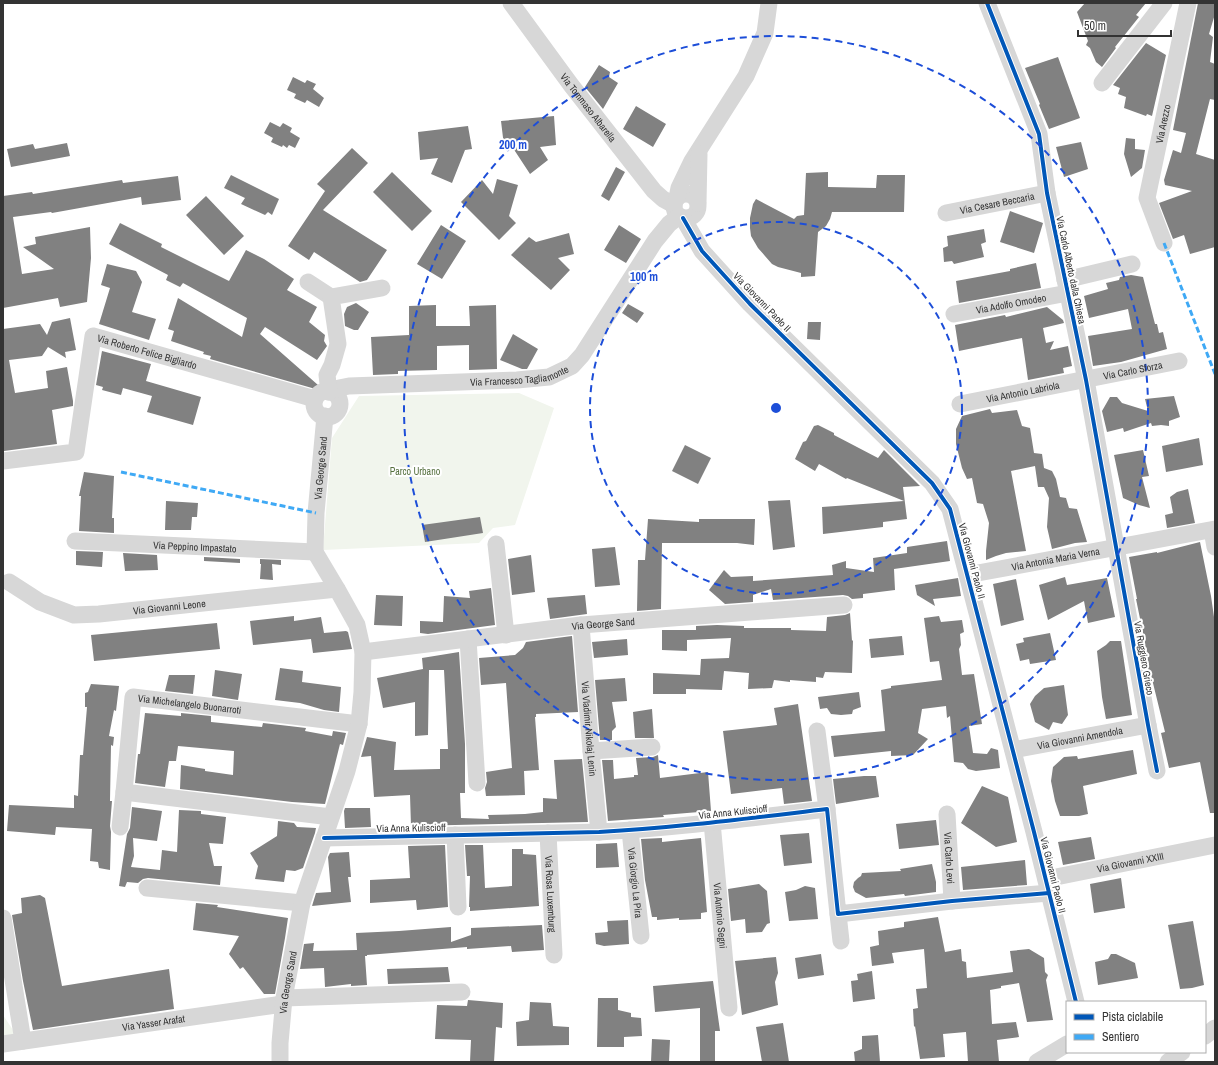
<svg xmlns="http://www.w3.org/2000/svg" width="1218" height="1065" font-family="'Archivo Narrow',sans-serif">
  <rect width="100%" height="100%" fill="#fff"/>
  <path fill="#f1f5ed" d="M519,393L554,408L515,525L493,528L479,543L323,550L332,438L359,396Z
    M3,1015L17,1036L3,1038Z"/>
  <path fill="#818181" d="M1085,3H1146L1136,15L1139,17L1115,47L1116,48L1102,67L1096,62L1090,48L1086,45L1088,41L1077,12Z
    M1198,3H1215V14L1209,34L1213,37L1210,62L1215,64V100L1210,99L1196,154L1215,160V247L1190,254L1184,235L1173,239L1159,203L1192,191L1165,185L1164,180L1173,150L1181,153L1186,133L1173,130Z
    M1146,43L1166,55L1152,116L1147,114L1146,116L1124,108L1126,97L1118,94L1120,88L1113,85Z
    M1058,57L1080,118L1049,129L1039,105L1040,104L1025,68Z
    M599,65L610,72L609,77L618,83L603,109L585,87Z
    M293,77L305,83L307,80L316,84L313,89L324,98L319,107L307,100L305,103L294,98L296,94L287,90Z
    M636,106L666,124L653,147L623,129Z
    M554,116L556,145L540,147L548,160L530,174L511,145L504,146L501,121Z
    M270,122L280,127L283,123L292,128L290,132L300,138L295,148L289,145L287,148L283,145L282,147L271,142L273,138L264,133Z
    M468,126L472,149L465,150L452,183L431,174L438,158L420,160L418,132Z
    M1126,138L1135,139V149L1145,150L1142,168L1131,177L1124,154Z
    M1081,142L1088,169L1064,177L1056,147Z
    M67,143L70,156L11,167L7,149L33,144L35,149Z
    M352,148L368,163L323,210L387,250L367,280L360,282L314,252L309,260L288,246L325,191L317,184Z
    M616,167L625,172L609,201L601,196Z
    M392,172L432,211L412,231L373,192Z
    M828,172V187L876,188L877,175H905L904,212H832L830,219L826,226L818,232L815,276L801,277V273L778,267L772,264L758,248L751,236L750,228V218L753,204L756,199L794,219L797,216L804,215L806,173Z
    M231,175L279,199L272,215L268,212L265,215L241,204L245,198L224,188Z
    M178,176L181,200L142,205L141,197L52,213L51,212L13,217L22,274L54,269L23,247L36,244L35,237L90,227L91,258L87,302L60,307L58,298L3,308V196L32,192L33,194L122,180L123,183Z
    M497,179L518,185L509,216L516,223L499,240L461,202L482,180L493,194Z
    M206,196L244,236L224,255L186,215Z
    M1010,211L1043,223L1034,253L1000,242Z
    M120,223L162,244L161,247L229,281L246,250L264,259L294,279L287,290L317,307L309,322L325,335L324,341L327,346L317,360L265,327L260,334L318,385L319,390L210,359L211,356L203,354L204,352L171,341L174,331L168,329L178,298L242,337L247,318L183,283L180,287L166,280L168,275L109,244Z
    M441,225L466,241L442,279L417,264Z
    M619,225L641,239L626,263L604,250Z
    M984,229L986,242L981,244L984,257L954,264L952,261L944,262L943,248L948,246L947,236Z
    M569,233L574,254L558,258L570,270L551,290L511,255L529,237L536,242Z
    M1036,263L1041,288L959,303L956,281L1010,271V269Z
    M107,264L136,271L142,282L132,312L156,319L149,340L99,324L110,288L101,285Z
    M1131,275L1143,277L1155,324H1157L1159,333L1163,332L1167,349L1121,362L1093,366L1088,336L1132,329L1128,309L1089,318L1084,296L1108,289L1106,283L1119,280L1120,277Z
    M356,303L369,312L358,330H354L345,326L344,314L347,307Z
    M628,304L644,313L637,323L622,313Z
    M436,305V326H470L469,306L496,305L497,369L469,370V345L437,346V370L398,371V374L373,375L371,337L409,335V306Z
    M1047,307L1063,320L1064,323L1043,328L1046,343L1054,341L1050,350L1068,346L1072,366L1063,368L1064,373L1028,380L1022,338L959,351L955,325L1005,315L1006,317Z
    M70,318L76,350L65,352L66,358L48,347L42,356L9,360L15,393L48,388L46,371L67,367L73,401V406L52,410L57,444L4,451L3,445V329L40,324L47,335L52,322Z
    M808,322H821L820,340L807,339Z
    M513,334L538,349L527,369H522L500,360Z
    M102,351L151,364L146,381L201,397L193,425L147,412L152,396L123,388L121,395L102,390L103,387L96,385Z
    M1174,396L1180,417L1169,421V426L1161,425L1152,426L1151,423L1124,432L1123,428L1107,432L1102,411L1110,397H1117L1122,403L1148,411L1145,399Z
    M990,409L992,413L1017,410L1022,426L1030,428L1034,453L1042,454L1044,468L1052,471L1056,479L1060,497L1066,498L1069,508L1077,509L1087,542L1075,543L1052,549L1047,527L1049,498L1044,487H1038L1035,466L1011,471L1026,551L1006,553L996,556L986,560V551L989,523L983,504L977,503L972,478L967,479L962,468L956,444V429L962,416Z
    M818,425L834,433V435L878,458L884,450L920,486L903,487L907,519L883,522V527L823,534L822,507L904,501L847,478L846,479L819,464L815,471L795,459L803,442L806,441L814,426Z
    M1199,438L1203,465L1166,472L1162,446Z
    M685,445L711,458L698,484L672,471Z
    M1143,450L1149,476L1142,477L1150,508L1139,505L1123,498L1114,455Z
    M84,472L114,476L112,518H114V533L79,531L81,496H79Z
    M1188,489L1195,523L1167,528L1165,515L1173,513L1170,497L1177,492Z
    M790,500L795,547L773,550L768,501Z
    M166,501L198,503L197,517H192L191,530H165Z
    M480,517L483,533L425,542L422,525Z
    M648,519L699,522V519H755L754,545L737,543H662L661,609L637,611L638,560H645Z
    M947,541L950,561L894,569L895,590L863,594V598L852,599L848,596L843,595L773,600L771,589L753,595V602L725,604L709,590L724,570L731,577L753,576V581L833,575L832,565L846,561V568L874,572L873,558L907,553V547Z
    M1200,542L1211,596L1215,624V813H1210L1200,762L1169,768L1161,733L1165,732L1151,675L1149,676L1144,644L1145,643L1136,599H1137L1129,557L1157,552V553Z
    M615,547L620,585L595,587L592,549Z
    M76,551L103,552L102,567L76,565Z
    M123,553L157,555L158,570L125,571Z
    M531,555L535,592L512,595L508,559Z
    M204,557L240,559V563L204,561Z
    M260,559L281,560V565L272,564L273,580L260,579L261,564H260Z
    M1065,577L1067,585L1107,578L1115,617L1088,623L1084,601L1048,620L1039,585Z
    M958,578L961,596L933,599L935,606L917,595L915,585Z
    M1016,579L1024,620L1001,626L993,584Z
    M491,588L495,625L428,634L420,633V621L443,622L444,596L470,598L469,591Z
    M376,595L403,596L402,626L374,625Z
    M585,595L587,614L550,619L547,598Z
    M850,613L852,641L853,640L852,673L825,672L823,678L816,677V682L790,680V682L774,680L772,688L748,689L749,673L724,671L722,690L686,689V694H653V673L700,675L701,659L729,658L731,638L687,640V651L662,650V630H696V626L717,625L744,626V628H791V630L826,631L827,617L845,615Z
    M294,616V621L321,617L324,633L346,631L348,632L352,649L313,653L311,639L253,645L250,621Z
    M939,616L941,622L962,620L964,632L960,634L961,645L959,649L962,675L974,674L982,724L969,726L973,753L987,754L991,748L998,750L1000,768L976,771L968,769L963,763L954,762L950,716L947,718L946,706L922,709L918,733L928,739L913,755L891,756V751L834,757L831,736L885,731L881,690L891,688V686L942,680L939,661L930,662L924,618Z
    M217,623L220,649L94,661L91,635Z
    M1050,633L1056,660L1030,664L1029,659L1020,661L1016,644L1024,642L1023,638Z
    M572,636L578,712L536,714V717H535L539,770L524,771L525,795L486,796L485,788L487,782L486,772L512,768L506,683L481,685L479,658L515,655L523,648L526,642Z
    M902,636L904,655L871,658L869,639Z
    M627,639L628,655L594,658L592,642Z
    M1110,641H1121L1132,715L1106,719L1102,697L1097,651L1106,645Z
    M459,652L465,744V793H460L461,818L489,819L488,815L525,814L543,812V798L557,799L554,760L582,759L588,822L411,826L410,795L374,797L371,756L361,757L367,737L396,742L394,770L440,769V749H448L444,670H429L428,735L415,736V702L383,708L377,678L423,669L422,658Z
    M280,668L303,671L302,682L341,687L339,712L324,710L300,703L275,700Z
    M215,670L242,674L238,700L212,696Z
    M169,675H195L193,694L165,691Z
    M625,678L627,701L612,702L616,727L612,731V740H600L595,680Z
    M91,684L119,686L116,711L114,710L109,736L114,737L113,746L111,745L110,801H112L110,826L111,832L110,870L99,868L98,862L90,861L92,829L56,827L55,835L7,831L9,805L74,808V795L78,796L80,755H83L87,707H85V693L88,692Z
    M1064,685L1068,715L1062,724L1053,722L1049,730L1035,722L1030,704L1035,696L1044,688Z
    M859,692L861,707L853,710L852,714L841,715L831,714L827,708L820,709L818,697Z
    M798,704L812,801L784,804L782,788L731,794L723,731L777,725L774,708Z
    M652,709L654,738H635L633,712Z
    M145,713L181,716V713L211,716V722L262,727L263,723L289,726L306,728L305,731L332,736L333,731L346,733L343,745L340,744L325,804L292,802L180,789L181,765L205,769V771L233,775L234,751L178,746L176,761H169L165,787L135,783L138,754H140Z
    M1133,750L1137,774L1083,786L1088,814L1079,816H1060L1055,801L1051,781L1053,767L1064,757L1077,756L1078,759Z
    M658,755L660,778L708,772L711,811L663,815L664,817L608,821L602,760H613L614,779L634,777V775H638L636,758L653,757Z
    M864,776H876L879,797L836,804L833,779Z
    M982,786L1008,797L1017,842L996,847L961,823Z
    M132,807L162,811L157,841L133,838L134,856L131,867L160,870L162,850L177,852L179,810L201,811V814L226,817L223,844L209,843L214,866H222L220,885L148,878L143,879L138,883L127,882L125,887L119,886L127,834L130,828Z
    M345,808H370L371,827L345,828L344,811Z
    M936,820L939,845L899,849L896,824Z
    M278,821L294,823L297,827L316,828L315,833L306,859L303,868L295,871L286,870L284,882L255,879L258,866L250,853L277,836Z
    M809,833L812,863L784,866L780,835Z
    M1091,837L1095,859L1063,865L1058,842Z
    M662,838V842L701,838L707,912L701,913V919L679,920V918L657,920V917H652L645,880L641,839Z
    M617,843L619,867L596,868V844Z
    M445,845L448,907L417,910L416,900L370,903V880L410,878L408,846Z
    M465,845H483L485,888L512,886V849H523V854L536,855L539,906L470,911V907H469L470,876H467Z
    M349,852L351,877H348L351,902L312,906L316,893L331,892L328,857L330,853Z
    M1025,860L1027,885L963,890L961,867Z
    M932,864L936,882V892L905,896L904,894L866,898L855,892L853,887L854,882L858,878L861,876L862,873L901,871L900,869Z
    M1121,878L1125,908L1094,913L1090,884Z
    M759,884L767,891L770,923L767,924L762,932L746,933L745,919L731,921L728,889Z
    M805,886L815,888L818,919L789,921L785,892L796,890Z
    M40,895L45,898L62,986L169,969L174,1009L33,1030L23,981L12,915L22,913L21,898Z
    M196,903L218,905L217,907L288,918L285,938L275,994H264L243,967L240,969L229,954L239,936L193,930Z
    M938,917L945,952L961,949L962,961L966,962L967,978L1013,972L1010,951L1029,949L1044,958L1045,972L1048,975L1046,980L1053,1020L1027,1022L1019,983L1001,986V988L990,990L992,1024L1016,1022L1019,1037L997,1040L999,1062H968L966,1032L943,1034L945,1057L920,1059L915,1026L914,1027L913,1009L918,1008L916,989L927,988L924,949L892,953L894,963L872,966L870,947L879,945L878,931L904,927V922Z
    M628,920L629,944L604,946L596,944L595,933L608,932L607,921Z
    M1193,921L1204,985L1192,988L1180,989L1168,925Z
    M542,925L544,950L512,952L511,946L467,949V947L367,955V956H365L367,985L351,986V984L325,987L324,968L300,969L304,944L314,943L313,951L357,950L356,933L399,931L451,927V942L471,935V928Z
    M821,954L824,975L798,979L795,958Z
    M1111,954H1116L1135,963L1138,978L1098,985L1095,962L1108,959Z
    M776,957L778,973L775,982L778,1005L742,1015L735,961Z
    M448,967L450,982L388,984L387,969Z
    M872,971L875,999L853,1002L851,981L858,980L857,974Z
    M713,981L720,1031H715V1062H700V1008L655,1012L653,986Z
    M598,998H618V1010L631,1013V1017L641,1018L642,1036L624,1037V1047H597Z
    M468,1000L503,1003L502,1028L496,1027L494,1062H470L471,1040L435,1039L437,1005L467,1006Z
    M530,1002L551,1003L553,1026L569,1027V1045L517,1046L516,1022L529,1020Z
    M783,1023L789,1062H762L756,1027Z
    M878,1035L880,1062H855L854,1052L862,1049V1036Z
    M652,1039L670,1040L669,1062H651Z"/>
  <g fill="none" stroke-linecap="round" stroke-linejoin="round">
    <g stroke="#d7d7d7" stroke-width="17">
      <path id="s1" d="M511,3L571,85L654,191L663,199L674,205"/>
      <path d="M987,3L1039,134L1047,193L1086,380L1148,725L1157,771"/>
      <path d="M1102,83L1164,3"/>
      <circle cx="686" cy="206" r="12"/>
      <path d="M677,198L679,188L692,161L746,76L765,33L769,3"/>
      <path d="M698,203L699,154"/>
      <path id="s2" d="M946,213L1047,193"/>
      <path d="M683,218L702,251L750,304L932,483L950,509L1034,832L1076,1002"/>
      <path id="s3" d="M1164,243L1147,198L1188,3"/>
      <path d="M1065,280L1132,264"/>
      <path d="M308,282L331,297"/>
      <path id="s4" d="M954,314L1068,293"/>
      <circle cx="327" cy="404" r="13"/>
      <path id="s5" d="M329,392L339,388L349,386L517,380L549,377L572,366L582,355L655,241L669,224L679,216"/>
      <path d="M329,392L327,375L332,365L338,344L331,297L382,288"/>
      <path id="s6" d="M960,404L1179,361"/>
      <path id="s7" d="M3,461L76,452L93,336L315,399"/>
      <path d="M1212,530L1215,547"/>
      <path id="s8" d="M75,541L315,552"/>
      <path d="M496,544L506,635"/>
      <path id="s9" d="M967,575L1215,529"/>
      <path id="s10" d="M9,582L40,602L74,615L99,614L337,589"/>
      <path id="s11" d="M581,625L591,751L599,832"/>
      <path d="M468,639L477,783"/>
      <path id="s12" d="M363,652L581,625L844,605"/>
      <path d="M817,731L827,809"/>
      <path id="s13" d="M1013,750L1148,725"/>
      <path d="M591,751L652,747"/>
      <path id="s14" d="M947,814L952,901"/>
      <path id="s15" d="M331,817L124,792L133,697L359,724"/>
      <path id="s16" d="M712,822L729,1008"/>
      <path d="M120,827L124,792"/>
      <path id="s17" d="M630,830L641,936"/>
      <path id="s18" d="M548,833L554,955"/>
      <path d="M455,835L458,907"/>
      <path d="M324,838L599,832C675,828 751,818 827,809L838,914L952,901L1049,893"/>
      <path id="s19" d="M1046,879L1215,845"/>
      <path d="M147,888L302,903"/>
      <path d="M838,914L841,941"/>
      <path d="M3,918L23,1041"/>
      <path d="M284,998L462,992"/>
      <path d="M1205,1036L1215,1028"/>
      <path id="s20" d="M3,1044L283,1004"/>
      <path id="s21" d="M280,1062V1043L284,998L302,903L347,771L359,724L362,692L363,652L357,625L337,589L315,552L316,513L325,416"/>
      <path d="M1037,1062L1067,1044"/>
      <path d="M1168,1062L1182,1052"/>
    </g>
    <path stroke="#3fa9f5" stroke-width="3" stroke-dasharray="6 3" stroke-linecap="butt" d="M1164,243L1215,374
      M121,472L316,513"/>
    <g stroke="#fff" stroke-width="6">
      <path id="cycleway" d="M987,3L1039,134L1047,193L1086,380L1148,725L1157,771
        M683,218L702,251L750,304L932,483L950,509L1034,832L1076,1002
        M324,838L599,832C675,828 751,818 827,809L838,914L952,901L1049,893"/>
    </g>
    <use href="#cycleway" stroke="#0057b8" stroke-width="4"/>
  </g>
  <g fill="none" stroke="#1d4ed8" stroke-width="2" stroke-dasharray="7 5">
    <circle cx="776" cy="408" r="186"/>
    <circle cx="776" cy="408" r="372"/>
  </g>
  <g text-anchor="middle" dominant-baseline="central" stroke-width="4" stroke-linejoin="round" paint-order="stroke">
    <g font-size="10" fill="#333" stroke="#fff">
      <text stroke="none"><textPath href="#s1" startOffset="130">Via Tommaso Albarella</textPath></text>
      <text stroke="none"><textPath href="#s3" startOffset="124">Via Arezzo</textPath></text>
      <text stroke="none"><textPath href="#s2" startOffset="52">Via Cesare Beccaria</textPath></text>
      <text transform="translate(1071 270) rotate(78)">Via Carlo Alberto dalla Chiesa</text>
      <text transform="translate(762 302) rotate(46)">Via Giovanni Paolo II</text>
      <text stroke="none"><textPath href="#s4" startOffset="58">Via Adolfo Omodeo</textPath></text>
      <text stroke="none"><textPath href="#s7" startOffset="247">Via Roberto Felice Bigliardo</textPath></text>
      <text stroke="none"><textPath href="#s6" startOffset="176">Via Carlo Sforza</textPath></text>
      <text stroke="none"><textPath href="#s5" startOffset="192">Via Francesco Tagliamonte</textPath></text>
      <text stroke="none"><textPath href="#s6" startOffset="64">Via Antonio Labriola</textPath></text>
      <text stroke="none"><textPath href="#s21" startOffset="617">Via George Sand</textPath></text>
      <text stroke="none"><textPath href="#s8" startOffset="120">Via Peppino Impastato</textPath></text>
      <text stroke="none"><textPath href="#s9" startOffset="90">Via Antonia Maria Verna</textPath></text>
      <text transform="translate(972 561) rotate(75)">Via Giovanni Paolo II</text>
      <text stroke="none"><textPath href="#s10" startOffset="169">Via Giovanni Leone</textPath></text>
      <text stroke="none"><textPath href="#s12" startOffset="242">Via George Sand</textPath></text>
      <text transform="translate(1144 658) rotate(80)">Via Ruggiero Grieco</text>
      <text stroke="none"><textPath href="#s15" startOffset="361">Via Michelangelo Buonarroti</textPath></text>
      <text stroke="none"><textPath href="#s11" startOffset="104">Via Vladimir Nikolaj Lenin</textPath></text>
      <text stroke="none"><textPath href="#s13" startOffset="68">Via Giovanni Amendola</textPath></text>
      <text transform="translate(733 812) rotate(-6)">Via Anna Kuliscioff</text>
      <text transform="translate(411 828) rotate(-1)">Via Anna Kuliscioff</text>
      <text stroke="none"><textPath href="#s14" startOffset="44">Via Carlo Levi</textPath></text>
      <text stroke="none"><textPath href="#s19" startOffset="86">Via Giovanni XXIII</textPath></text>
      <text transform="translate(1053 875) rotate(76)">Via Giovanni Paolo II</text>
      <text stroke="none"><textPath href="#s17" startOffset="53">Via Giorgio La Pira</textPath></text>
      <text stroke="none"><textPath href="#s18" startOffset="61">Via Rosa Luxemburg</textPath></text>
      <text stroke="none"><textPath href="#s16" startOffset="94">Via Antonio Segni</textPath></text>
      <text stroke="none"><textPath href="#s21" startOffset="80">Via George Sand</textPath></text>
      <text stroke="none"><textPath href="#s20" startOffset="152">Via Yasser Arafat</textPath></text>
    </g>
    <g font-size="10" fill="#56703f" stroke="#fff">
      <text x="415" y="471">Parco Urbano</text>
    </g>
  </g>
  <circle cx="776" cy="408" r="6" fill="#1d4ed8" stroke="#fff" stroke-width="2"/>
  <g font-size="12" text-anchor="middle" font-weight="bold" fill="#1d4ed8" stroke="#fff" stroke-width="4" stroke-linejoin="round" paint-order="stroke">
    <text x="513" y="149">200 m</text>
    <text x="644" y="281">100 m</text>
  </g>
  <rect width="1218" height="1065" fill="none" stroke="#333333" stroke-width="8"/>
  <rect x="1066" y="1001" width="140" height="52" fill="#ffffff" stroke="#adadad"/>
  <rect x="1074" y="1014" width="20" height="6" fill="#0057b8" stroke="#adadad"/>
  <text x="1102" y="1021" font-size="12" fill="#333333">Pista ciclabile</text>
  <rect x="1074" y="1034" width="20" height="6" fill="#3fa9f5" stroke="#adadad"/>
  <text x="1102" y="1041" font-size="12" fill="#333333">Sentiero</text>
  <path d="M1078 30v6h93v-6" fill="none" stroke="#333333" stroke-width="2"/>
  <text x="1084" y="30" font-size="12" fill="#333333" stroke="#ffffff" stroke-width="3" paint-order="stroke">50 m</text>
</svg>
